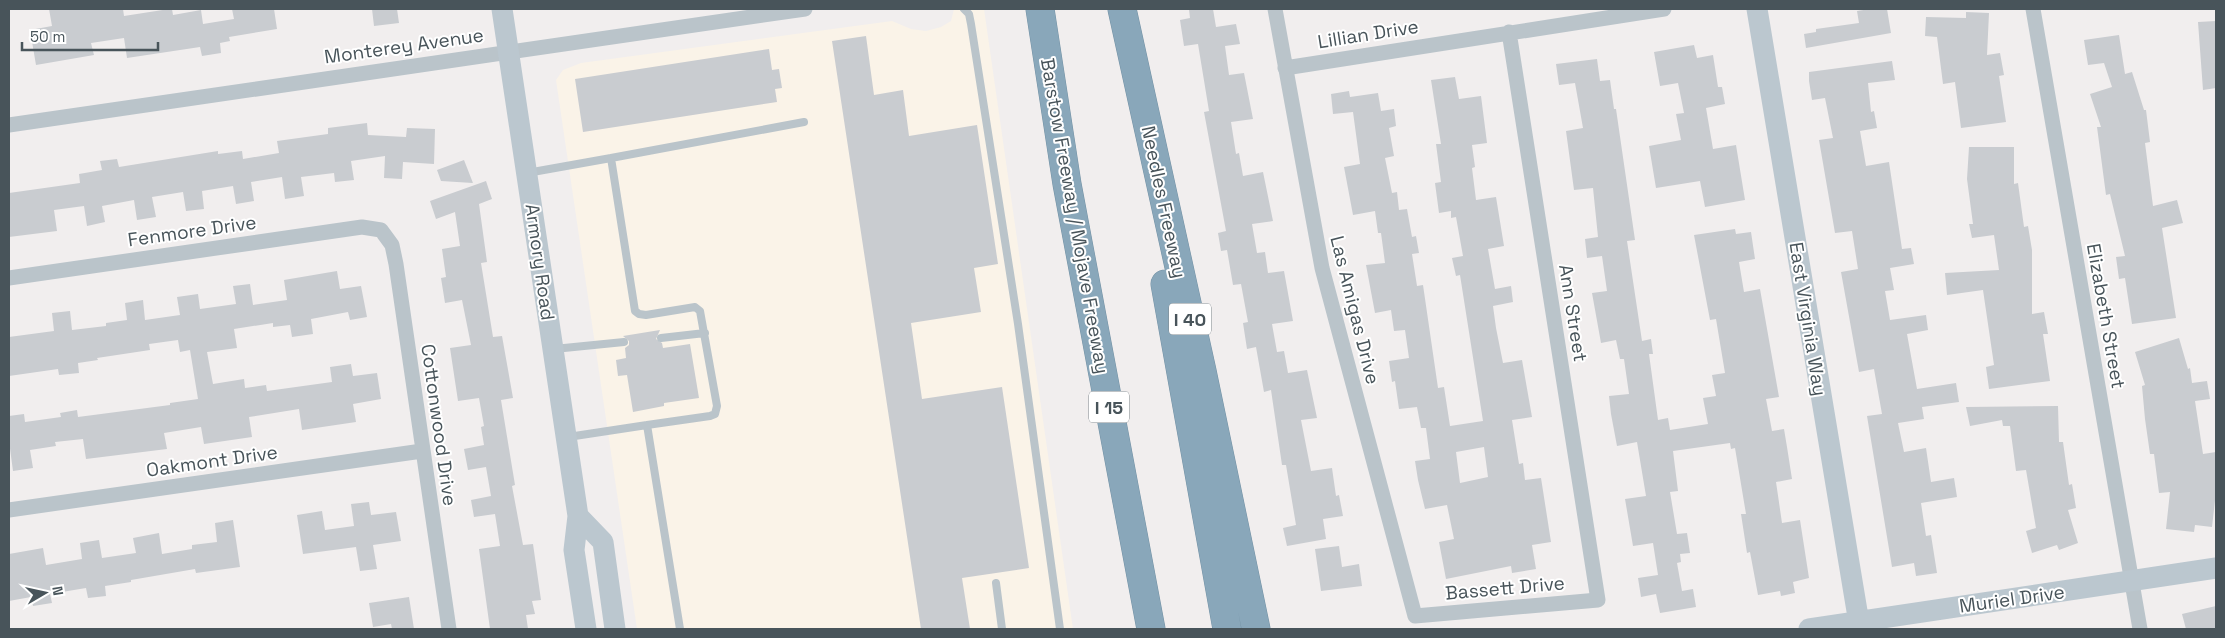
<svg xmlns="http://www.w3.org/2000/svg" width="2225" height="638" font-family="'Space Grotesk',sans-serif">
  <rect width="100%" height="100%" fill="#f1eeee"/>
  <path fill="#faf3e8" d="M954,9H984L1073,629H637L556,80L563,70L581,63L892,21L911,29L926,31L941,27L951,21Z"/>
  <path fill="#c9ccd0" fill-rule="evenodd" d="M49,9H123L124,16L169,9H172L173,15L201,10L203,24L234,19L232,9H274L277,29L229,37L230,41L220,43L221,53L202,56L200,47L127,58L124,38L91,43L94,55L36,65L30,30L52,26Z
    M372,9H397L399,23L374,26Z
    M1189,9H1213L1216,27L1236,24L1240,44L1225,46L1229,75L1244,73L1253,119L1231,122L1236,154L1239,153L1243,176L1263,172L1273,221L1252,224L1257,253L1265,252L1268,273L1284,271L1293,321L1272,324L1277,352L1284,351L1288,373L1307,370L1317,418L1301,420L1311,471L1332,468L1336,496L1339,495L1343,516L1323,519L1326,539L1287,546L1283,528L1296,525L1286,465H1282L1271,390L1264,392L1256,347L1247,349L1243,323L1248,322L1241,284L1233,285L1227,250L1221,251L1218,233L1226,231L1204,112L1209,111L1198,44L1184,46L1180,20L1190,18Z
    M1870,9H1887L1891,33L1806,48L1804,34L1816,32V29L1859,23L1857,11Z
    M1966,12L1989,13L1987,55L2000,53L2004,75L1999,76L2006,122L1961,128L1955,82L1943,84L1937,37L1925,36L1926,17L1966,18Z
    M2216,21V88L2203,90L2198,22Z
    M2119,35L2125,74L2132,72L2144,110H2146L2150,142L2145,143L2153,206L2177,200L2183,223L2162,228L2176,318L2132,324L2125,278L2119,279L2116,257L2125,256L2110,194L2106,195L2097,127H2101L2090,94L2112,87L2104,63L2088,65L2084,40Z
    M866,36L874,95L903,90L909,136L977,125L998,264L974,268L981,312L911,323L922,399L1002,387L1029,568L962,578L970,629H921L832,41Z
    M1694,45L1697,58L1713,55L1718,87H1722L1725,104L1706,108L1713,149L1736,145L1745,200L1705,207L1700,181L1656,188L1649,146L1681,140L1676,114L1684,113L1678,83L1660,86L1654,52Z
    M769,49L772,70L779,69L782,88L775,89L777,102L583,132L575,79Z
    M1597,59L1600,81L1610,80L1614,109H1616L1635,240L1627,241L1642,341L1651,339L1653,354H1649L1658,420L1668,418L1670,430L1708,424L1703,398L1716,396L1712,375L1725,373L1716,319L1710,320L1694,235L1735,229L1736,234L1751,232L1755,259L1739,262L1744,292L1760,289L1779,397L1766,399L1772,431L1784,429L1787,447L1792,479L1776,482L1782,523L1800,520L1809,578L1793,582L1795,593L1781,596L1780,591L1758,595L1750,552L1747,553L1741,514H1746L1735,448L1731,449L1730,443L1673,451L1678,491L1670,492L1677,534L1687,533L1690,553L1680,554L1681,562L1677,563L1682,591L1693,589L1696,607L1660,613L1656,594L1641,597L1638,578L1658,575L1653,543L1633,546L1625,499L1646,496L1637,442L1617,446L1611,414L1609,396L1629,394L1624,359H1620L1616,340L1601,343L1592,293L1607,291L1602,256L1587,258L1585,239L1598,237L1593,188L1574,190L1566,131L1583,128L1575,83L1559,85L1556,64Z
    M1892,61L1895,80L1868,83L1871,112L1874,111L1877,128L1860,131L1866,166L1889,162L1902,249L1911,248L1914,264L1890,268L1894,290L1885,291L1890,320L1926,315L1928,330L1907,334L1917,389L1956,383L1959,402L1922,407L1924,419L1898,423L1904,452L1926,448L1931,482L1954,478L1957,497L1921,503L1926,536L1931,535L1937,573L1916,576L1914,563L1892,567L1867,416L1882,414L1874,369L1859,372L1841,272L1858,269L1852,231L1835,233L1819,140L1833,138L1825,98L1812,100L1809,81V72Z
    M1455,77L1459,99L1481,96L1487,143L1472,145L1475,167L1472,168L1476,200L1496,197L1504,246L1488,249L1495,289L1511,286L1513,302L1493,306L1496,328L1503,363L1522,360L1532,417L1512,420L1519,464L1523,463L1525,480L1541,478L1551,542L1532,545L1536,569L1512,573L1511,566L1446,579L1439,542L1454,539L1447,505L1425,509L1418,480L1415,461L1430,459L1426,428H1421L1417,407L1399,409L1395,381L1392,382L1389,361L1409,358L1405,330L1394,331L1391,310L1375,313L1366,265L1385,263L1381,233H1378L1375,211L1353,215L1344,167L1360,164L1353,112L1333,114L1331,94L1349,91L1350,97L1378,93L1381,111L1394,109L1396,126L1389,128L1394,156L1385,158L1392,193L1397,192L1399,210L1407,209L1412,237L1416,236L1419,253L1412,254L1417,286L1423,285L1438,388L1444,387L1450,426L1483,421L1460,275L1456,276L1452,258L1463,256L1456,217L1451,218V211L1439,213L1435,183L1441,182L1436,144H1441L1431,80ZM1484,447L1488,477L1460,483L1456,452Z
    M367,123L368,135L406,137L407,128L435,129L434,164L403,162L402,179L384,178L385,156L351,161L354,180L335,182L334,173L301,177L304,196L285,199L282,177L251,182L254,201L236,204L233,186L202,191L204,209L186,211L183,192L152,197L156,217L137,220L134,200L102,206L105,222L87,226L84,206L54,210L57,231L9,237V193L80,183L79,174L102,170L100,161L117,159L119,167L218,151V154L242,151L243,159L279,153L277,141L328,134V128Z
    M1969,147H2014V184L2018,183L2024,227L2028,226L2032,250V314L2044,312L2048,334H2043L2050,381L1989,389L1986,367L1994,365L1983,290L1947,295L1945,273L1999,270L1994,235L1972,238L1969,224H1973L1967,179Z
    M464,160L473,183L441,181L437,170Z
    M486,181L492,199L479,204L487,262L481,263L493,337L502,336L513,398L501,400L515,485L512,486L523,545L533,544L541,600L532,601L535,614L526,615L528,629H490L479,549L500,546L495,514L474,517L471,500L491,496L486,467L468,470L464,449L484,445L481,427L484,426L479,398L458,401L450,348L471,345L462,300L445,303L441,278L446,277L442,249L460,246L455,212L436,219L430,201Z
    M337,271L340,289L361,286L367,317L350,320L348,312L311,319L313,334L292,337L290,325L273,327V323L234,329L237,348L207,352L213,384L244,379L245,388L266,385L267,391L332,382L330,367L351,364L353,376L377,373L381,399L353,404L356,422L302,430L299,409L249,417L252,437L204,444L201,427L164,433L167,449L86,459L83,439L55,442L56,446L30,450L33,468L13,471L9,441V416L24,414L25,422L61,417L60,413L77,410L78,417L170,405V403L198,399L190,350L180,352L178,340L149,344L150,350L97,358L98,360L78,363L79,373L59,375L58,369L9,376V337L54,331L52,313L70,311L72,330L106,326V323L127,320L125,303L143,300L145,320L180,315L177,297L198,294L200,309L236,304L233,286L250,284L253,305L287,300L284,280Z
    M660,330L656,339L662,343L663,348L690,344L699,398L664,403V406L633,412L627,375L618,376L616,360L626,358L625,348L629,345V341L623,336Z
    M2179,338L2188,369L2190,368L2192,383L2207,381L2210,399L2195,401L2203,454L2216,452V492L2212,527L2195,525L2194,532L2166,529L2170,492L2159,493L2154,454H2150L2145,419L2142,386L2145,385L2135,352Z
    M2058,406L2059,442H2063L2069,485L2072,484L2076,508L2068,510L2078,543L2059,550L2057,545L2032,553L2026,531L2036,528L2026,470L2016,471L2010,426H2003L2002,420L1970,426L1966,407Z
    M369,502L371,515L396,512L401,541L373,545L377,569L360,571L356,547L303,554L297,515L322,511L325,530L354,526L351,504Z
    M233,520L240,567L196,573L195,569L131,580V582L105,586L106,596L88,598L86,588L50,594L52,603L33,606L31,597L9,601V554L43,548L46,565L82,559L80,543L99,540L102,558L136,553L133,538L159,533L162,554L192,549V545L217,542L215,523Z
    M1339,546L1342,567L1359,564L1362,586L1321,591L1315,549Z
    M409,597L414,629H392L391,624L373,627L369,603Z
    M2216,606V629H2186L2182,614Z"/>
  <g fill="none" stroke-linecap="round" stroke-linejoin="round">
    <g stroke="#7492a5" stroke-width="29">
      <path id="highway" d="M1040,9L1067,184L1151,629
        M1122,9L1202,371L1256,629
        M1165,284L1227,629"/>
    </g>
    <path stroke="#bac4ca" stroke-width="8" d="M964,9L969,14L971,24L1018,324L1060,629
      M527,173L611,158
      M661,338L705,333
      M554,349L624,342
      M568,437L647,425
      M996,583L1002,629
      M680,629L647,425L710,416L715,414L717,406L700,311L695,307L646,315L639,314L635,311L611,158L804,122"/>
    <path stroke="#bac4ca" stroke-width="15" d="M1275,9L1322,268L1415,616L1598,600L1509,32
      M2033,9L2140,629
      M1285,68L1664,9
      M9,125L805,9
      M9,278L362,227L381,230L392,245L396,264L449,629
      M9,510L422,451"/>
    <path stroke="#bbc7cf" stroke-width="21" d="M502,9L578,516L574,550L586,629
      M1757,9L1860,629
      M578,516L603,542L615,629
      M1809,629L2216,568"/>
    <use href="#highway" stroke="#89a7ba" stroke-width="28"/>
  </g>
  <g text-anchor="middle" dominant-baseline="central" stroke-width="4" stroke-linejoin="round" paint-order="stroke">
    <g fill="#fff" stroke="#7f878c" stroke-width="1">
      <rect x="1169" y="303.5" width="42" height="31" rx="4"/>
      <rect x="1089" y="391.5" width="40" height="31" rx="4"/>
    </g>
    <g font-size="18" font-weight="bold" fill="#48545a">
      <text x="1190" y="319">I 40</text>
      <text x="1109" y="407">I 15</text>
    </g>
    <g font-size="19" fill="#48545a" stroke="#fff">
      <text transform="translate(1368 34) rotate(-9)">Lillian Drive</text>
      <text transform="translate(404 46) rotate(-8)">Monterey Avenue</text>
      <text transform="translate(1164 202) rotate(78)">Needles Freeway</text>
      <text transform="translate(1075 216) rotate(80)">Barstow Freeway / Mojave Freeway</text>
      <text transform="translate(192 231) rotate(-8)">Fenmore Drive</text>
      <text transform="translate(540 262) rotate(82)">Armory Road</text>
      <text transform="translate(1355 310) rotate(76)">Las Amigas Drive</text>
      <text transform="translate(1573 313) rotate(81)">Ann Street</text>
      <text transform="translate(2106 316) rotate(80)">Elizabeth Street</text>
      <text transform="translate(1808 319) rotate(81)">East Virginia Way</text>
      <text transform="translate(439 425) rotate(82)">Cottonwood Drive</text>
      <text transform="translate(212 461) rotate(-8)">Oakmont Drive</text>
      <text transform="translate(1505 588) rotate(-5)">Bassett Drive</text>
      <text transform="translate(2012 599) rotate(-8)">Muriel Drive</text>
    </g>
  </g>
  <rect width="2225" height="638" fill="none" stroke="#48545a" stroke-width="20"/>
  <g transform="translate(45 593) rotate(81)" stroke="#ffffff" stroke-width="4" paint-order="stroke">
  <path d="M0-4L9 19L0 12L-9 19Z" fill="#48545a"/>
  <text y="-8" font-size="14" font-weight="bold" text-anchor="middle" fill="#48545a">N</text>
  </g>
  <path d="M22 42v8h136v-8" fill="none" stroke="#48545a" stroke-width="2.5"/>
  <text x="30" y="42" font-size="15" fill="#48545a" stroke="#ffffff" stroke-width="4" paint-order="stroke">50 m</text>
</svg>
